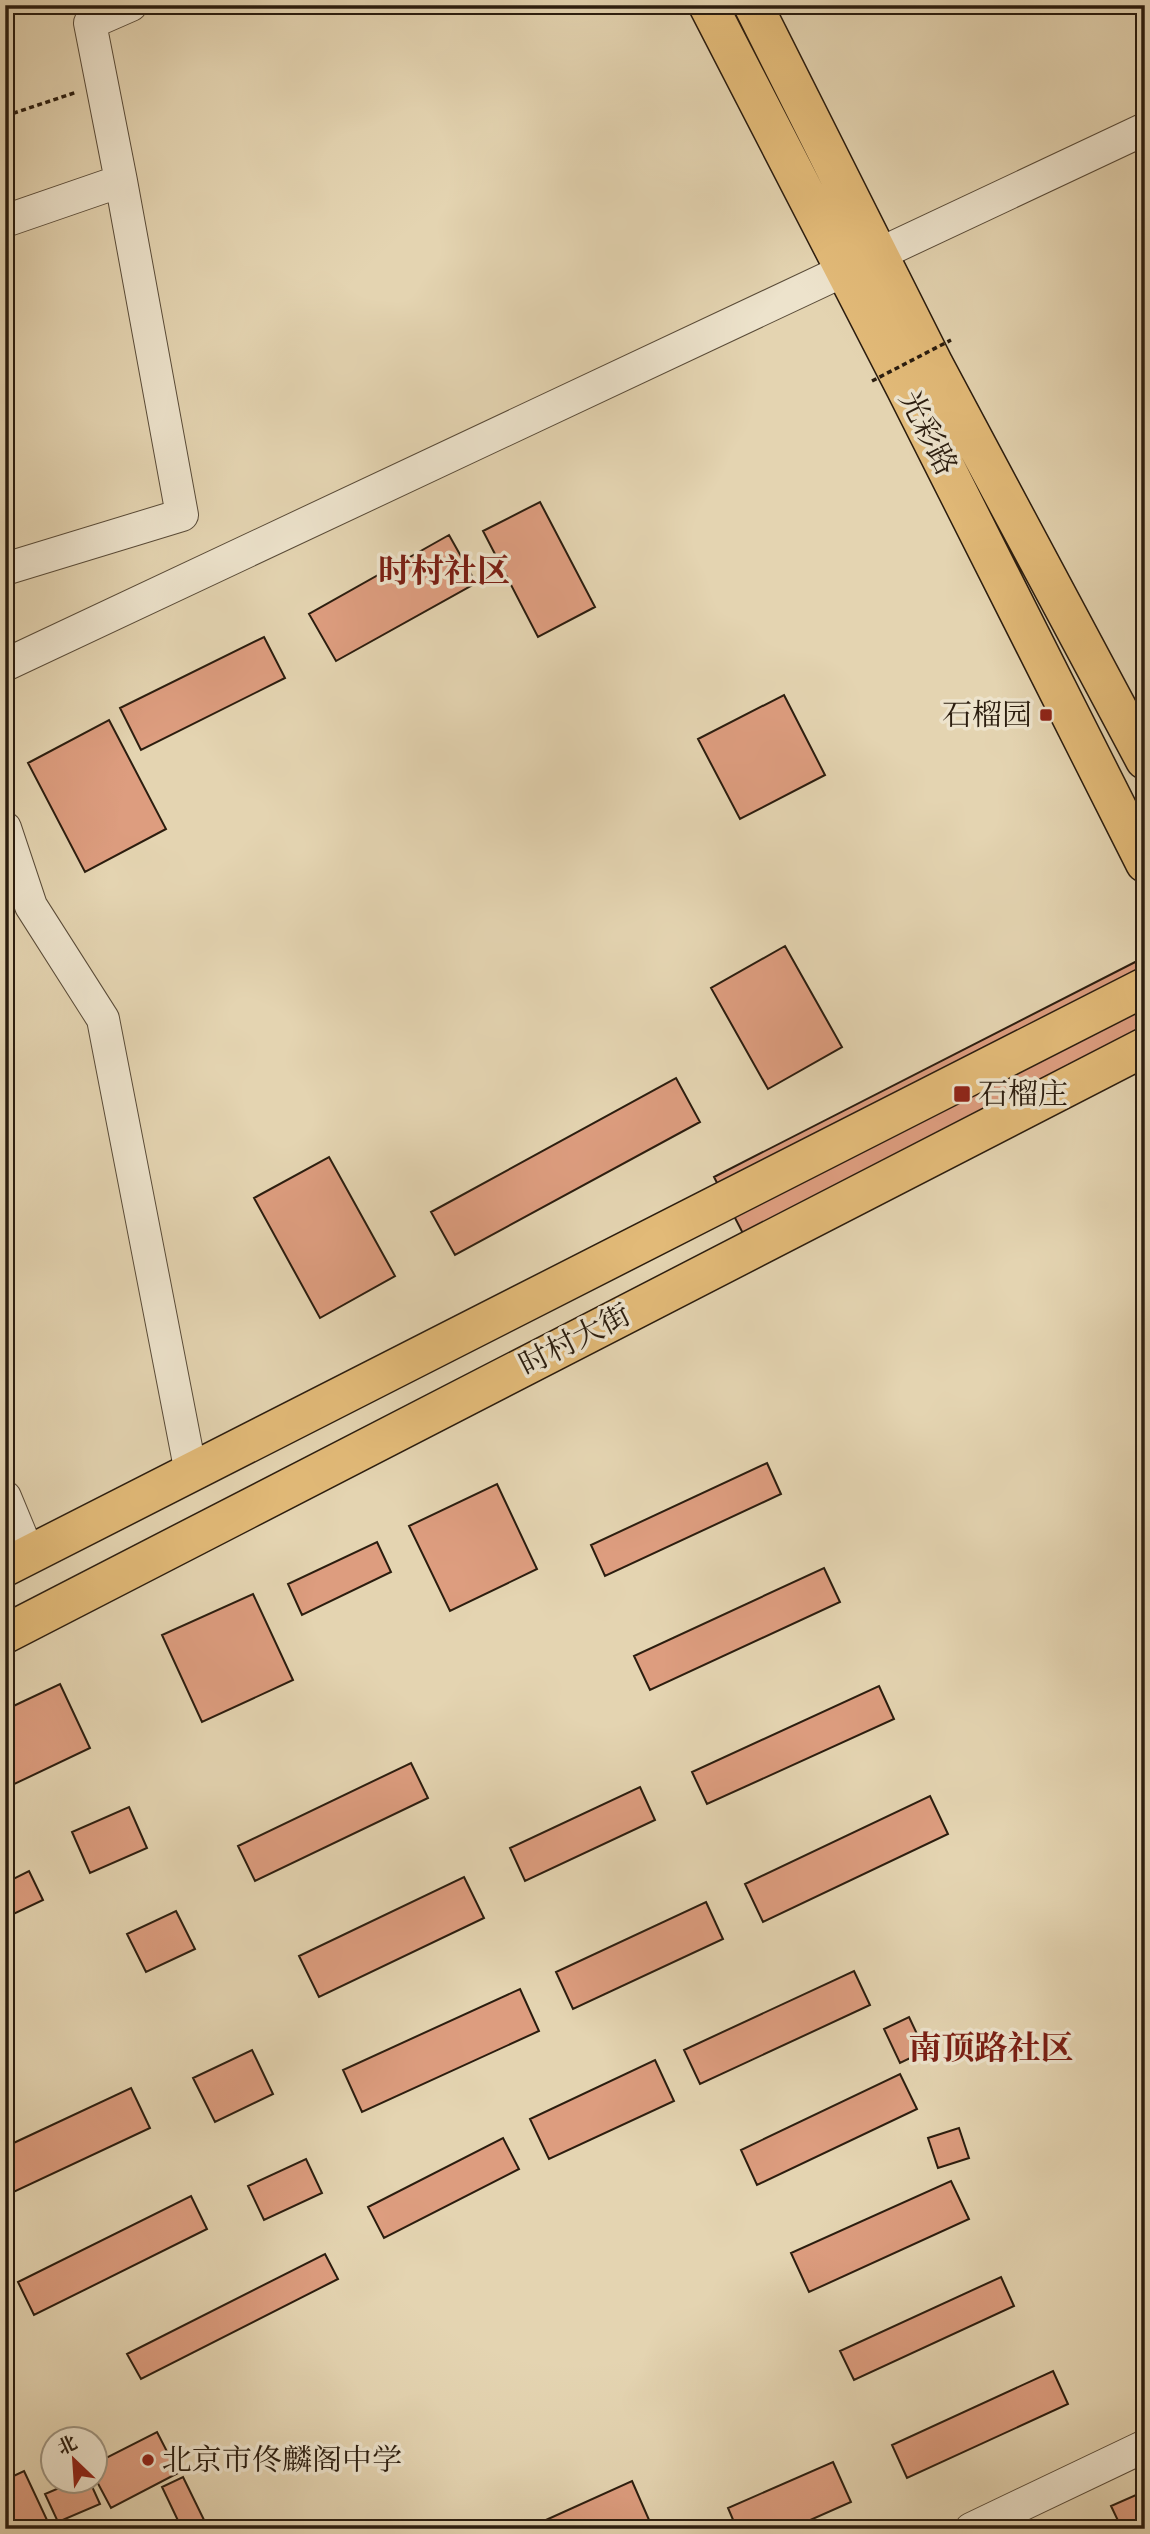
<svg xmlns="http://www.w3.org/2000/svg" width="1150" height="2534" font-family="Cardo,'Noto Serif SC',serif">
  <rect width="100%" height="100%" fill="#e4d4b1"/>
  <filter id="stains"><feTurbulence type="fractalNoise" baseFrequency=".00286" numOctaves="4"/><feColorMatrix values="0 0 0 0 .2 0 0 0 0 .09 0 0 0 0 .02 0 0 0 .5 -.17"/></filter>
  <radialGradient id="worn" r=".72"><stop offset=".6" stop-color="#630" stop-opacity="0"/><stop offset="1" stop-color="#630" stop-opacity=".3"/></radialGradient>
  <path fill="#dd9d7f" stroke="#2b1d0f" stroke-width="2" d="M540,502L595,607L538,637L483,531Z
    M449,535L476,583L336,661L309,614Z
    M264,637L285,678L141,750L120,708Z
    M784,695L825,775L740,819L698,739Z
    M109,720L166,829L85,872L28,763Z
    M785,946L842,1047L768,1089L711,988Z
    M1145,957V1052L753,1253L714,1177Z
    M676,1078L700,1122L455,1255L431,1212Z
    M329,1157L395,1276L320,1318L254,1198Z
    M767,1463L781,1494L605,1576L591,1545Z
    M497,1484L537,1569L450,1611L409,1526Z
    M377,1542L391,1572L302,1615L288,1584Z
    M824,1568L840,1602L650,1690L634,1656Z
    M253,1594L293,1680L202,1722L162,1635Z
    M60,1684L90,1748L8,1787L5,1780V1710Z
    M879,1686L894,1719L707,1804L692,1772Z
    M411,1763L428,1798L255,1881L238,1846Z
    M640,1787L655,1820L525,1881L510,1848Z
    M930,1796L948,1834L763,1922L745,1884Z
    M129,1807L147,1848L90,1873L72,1832Z
    M29,1871L43,1900L5,1918V1883Z
    M464,1877L484,1918L319,1997L299,1956Z
    M706,1902L723,1939L573,2009L556,1972Z
    M176,1911L195,1949L146,1972L127,1934Z
    M854,1971L870,2005L700,2084L684,2050Z
    M520,1989L539,2031L362,2112L343,2070Z
    M909,2017L925,2051L900,2063L884,2029Z
    M252,2050L273,2094L215,2122L193,2078Z
    M655,2060L674,2101L549,2159L530,2119Z
    M900,2074L917,2109L757,2185L741,2150Z
    M131,2088L150,2128L5,2196V2147Z
    M959,2128L969,2158L938,2168L928,2138Z
    M503,2138L519,2169L384,2238L368,2207Z
    M306,2159L322,2193L264,2220L248,2186Z
    M951,2181L969,2219L809,2292L791,2253Z
    M191,2196L207,2229L34,2315L18,2282Z
    M325,2254L338,2279L141,2379L127,2354Z
    M1001,2277L1014,2306L854,2380L840,2351Z
    M1053,2371L1068,2404L907,2478L892,2445Z
    M157,2432L178,2473L111,2508L94,2476V2464Z
    M833,2462L851,2502L790,2529H737L728,2508Z
    M24,2471L47,2520L28,2529H5V2480Z
    M183,2477L207,2526L201,2529H182L162,2487Z
    M632,2481L653,2529H526Z
    M73,2482H90L100,2504L58,2522L45,2494Z
    M1145,2491V2529H1122L1111,2506Z"/>
  <g fill="none" stroke-linecap="round" stroke-linejoin="round">
    <g stroke="#594b38" stroke-width="34">
      <path id="minor" d="M5,221L121,181L90,23L131,5
        M5,569L182,515L121,181
        M5,665L1145,129
        M5,828L31,906L103,1019L191,1473
        M5,1497L29,1555
        M971,2529L1145,2446"/>
    </g>
    <g stroke="#2b1d0f" stroke-width="41">
      <path id="major" d="M708,5L905,387L1145,863
        M753,5L934,365L1145,760
        M5,1567L1145,987
        M5,1634L1145,1047"/>
    </g>
    <path stroke="#2b1d0f" stroke-width="3.5" stroke-dasharray="5 3.5" stroke-linecap="butt" d="M5,116L77,92"/>
    <use href="#minor" stroke="#ede3cc" stroke-width="32"/>
    <use href="#major" stroke="#e2ba78" stroke-width="38"/>
    <path stroke="#2b1d0f" stroke-width="3.5" stroke-dasharray="5 3.5" stroke-linecap="butt" d="M872,381L951,340"/>
  </g>
  <g fill="#8f2418" stroke="#ede3cc" stroke-width="2.5">
    <rect x="1039" y="708" width="14" height="14" rx="3.5"/>
    <rect x="953" y="1085" width="18" height="18" rx="3.5"/>
    <circle cx="148" cy="2460" r="7"/>
  </g>
  <g text-anchor="middle" dominant-baseline="central" stroke-width="7" stroke-linejoin="round" paint-order="stroke">
    <g font-size="30" fill="#2b1d0f" stroke="#ede3cc">
      <text transform="translate(928 433) rotate(63)">光彩路</text>
      <text transform="translate(575 1340) rotate(-27)">时村大街</text>
    </g>
    <g font-size="30" fill="#2b1d0f" stroke="#ede3cc" text-anchor="start">
      <text x="1032" y="715" text-anchor="end">石榴园</text>
      <text x="978" y="1094">石榴庄</text>
      <text x="162" y="2460">北京市佟麟阁中学</text>
    </g>
    <g font-size="33" font-weight="bold" fill="#7a1f14" stroke="#ede3cc">
      <text x="444" y="571">时村社区</text>
      <text x="991" y="2048">南顶路社区</text>
    </g>
  </g>
  <rect width="1150" height="2534" fill="none" stroke="#e4d4b1" stroke-width="28"/>
  <rect x="7" y="7" width="1136" height="2520" fill="none" stroke="#2b1d0f" stroke-width="3.5"/>
  <rect x="14" y="14" width="1122" height="2506" fill="none" stroke="#2b1d0f" stroke-width="2"/>
  <g transform="translate(74 2460) rotate(335)"><circle r="33" fill="#ede3cc" stroke="#9f9480" stroke-width="2"/>
  <path d="M0-5L12 26L0 18L-12 26Z" fill="#8f2418"/>
  <text y="-10" font-size="19" font-weight="bold" text-anchor="middle" fill="#2b1d0f">北</text>
  </g>
  <rect width="100%" height="100%" filter="url(#stains)"/>
  <rect width="100%" height="100%" fill="url(#worn)"/>
</svg>
